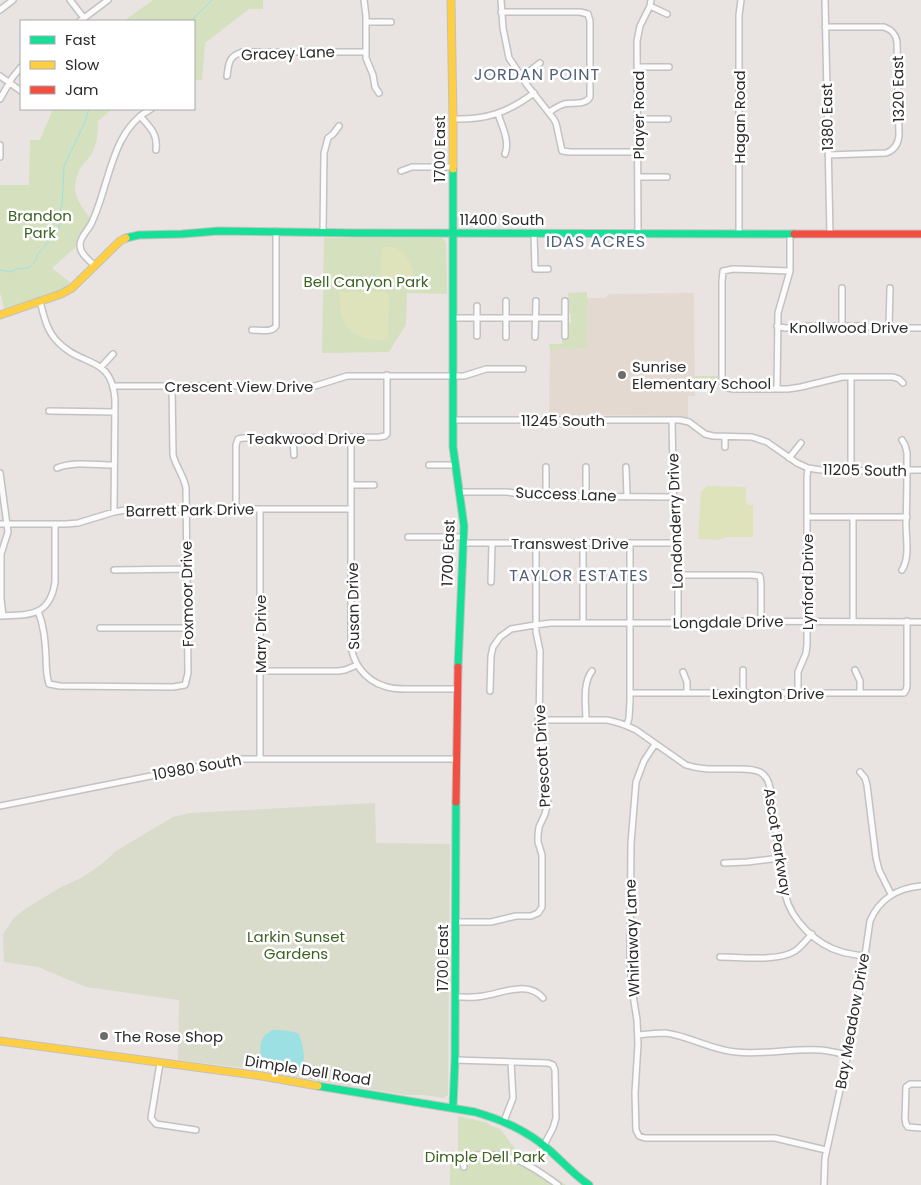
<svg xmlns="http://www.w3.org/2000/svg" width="921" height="1185" font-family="Poppins,sans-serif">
  <rect width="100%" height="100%" fill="#e9e4e2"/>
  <path fill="#e3d9d1" d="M694,293L695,396H688V419L678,416L549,415L550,350L587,348L588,298H605L609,294Z"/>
  <path fill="#d4e0be" d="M153,0H263V9H249L205,43L202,80H194V21H124Z
    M53,109H112L98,121C98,133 97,145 91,155C87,161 81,165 79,171C70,192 78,202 90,218C85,231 77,231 76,247L52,268L72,284L64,289L4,309L0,292V185H29L30,140H40Z
    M324,238H442L446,242L447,294L407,293L406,325L395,342L389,352L322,353Z
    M587,292V297L588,298L587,348L550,350L549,344H562V338H567V323H571V314L568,313V293Z
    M695,376H720V378L717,383H695Z
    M458,1116L488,1123L489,1125L500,1129L520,1155L566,1185H450V1157L458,1154Z"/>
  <path fill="#d9dbcb" d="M375,803L376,843L450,844L448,1093V1095L444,1098L424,1095H405L301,1078L254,1069L178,1060L179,1000L86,987L38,967L4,962L3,934L13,919L25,909L61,887L83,877L103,863L116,851L173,817L190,813Z"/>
  <path fill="#dee3bc" d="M382,247H394L403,252L409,261L413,269L414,284H383L380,280Z
    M340,292H386L389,295L388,340C352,341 338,327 340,292Z
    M708,486L746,487V502L749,505H753V537H726L719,540L698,539L701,491Z"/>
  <path fill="#9de0e3" d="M272,1030C281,1030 291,1030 299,1034C303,1047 312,1071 288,1070C281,1070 272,1066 265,1064C259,1056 258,1044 265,1035C266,1034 271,1031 272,1030Z"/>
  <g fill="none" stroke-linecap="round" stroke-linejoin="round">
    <path stroke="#9de0e3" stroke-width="1" d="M191,21L212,0
      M0,270L11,272L18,268L22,269L30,267L36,260L37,255L57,232L59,228V213L62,205L64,166L84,124L89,109"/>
    <g stroke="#c3c1c2" stroke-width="8">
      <path id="street" d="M70,0L84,18
        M364,0L366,16V58L373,75L375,87L379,93
        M501,0L503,28L509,58L527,85L553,118L556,123L562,151L570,152H638
        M825,0L830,234
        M650,6L667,14
        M0,10L13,0
        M501,12H580L588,14L590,21V97C585,106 572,102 564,104C558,106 554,109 549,112
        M80,21L108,0
        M366,22H391
        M825,27H884C892,30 896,34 897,42L899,136C898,144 895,150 886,153L828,155
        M637,67H669
        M0,76L21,91
        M227,76C229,63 228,57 242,52H366
        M522,77L540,63
        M0,99L12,78L21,67
        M498,114C502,126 510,141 505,154
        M140,116C150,127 158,134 156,150
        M453,119C486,120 507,113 534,93
        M637,119H668
        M0,145V157
        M401,171L412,167H453
        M638,177H667
        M323,232L324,153L328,138L333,134L339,126
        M534,233L535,269H548
        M638,233L637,41L640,26L650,6L651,0
        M739,234V15L741,0
        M95,266C89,260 80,254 80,245C80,236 89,230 92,222C110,184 111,130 151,109
        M790,271L733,269L723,271L722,281V378L723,387L733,389H788L801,387L842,377H893L899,379L903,383
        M40,301C44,317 47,332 59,343C82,367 112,355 115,400L114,512
        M477,306V336
        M453,318H565
        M777,326L785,328L809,326H861L880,328H921
        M842,326V288
        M889,328L890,288
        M252,330C260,330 272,333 276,326V231
        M565,336V301
        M506,337V301
        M535,337L536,301
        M101,367L113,354
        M851,377V471
        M113,386H315L347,376H464L486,369H523
        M777,389L778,313L790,271V234
        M49,411L115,412
        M453,420H680L689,422L705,434L713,436L752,437L767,442L797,463L808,468L828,471L921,470
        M672,420L674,519L678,547V623
        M293,437L294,455
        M351,437V643C352,663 365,680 384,686C394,690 404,689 415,689C429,689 443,689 457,689
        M725,437V447
        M789,458L801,443
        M429,465H454
        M546,467V496
        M586,467V496
        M626,467L627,497
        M57,468C74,461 96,465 114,465
        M0,473L8,532L1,554V599L3,616
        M351,485H374
        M459,492H507L534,496L673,497
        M236,509V445L238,439L243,438L379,437L385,436L387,434V375
        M807,517H907
        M0,524H66L78,523L114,512L125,510L186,509H351
        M408,537H464
        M464,543H677
        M583,543V623
        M114,570L187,569
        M902,570C910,557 906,539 906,524C907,500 907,477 907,453L905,445L902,440
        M678,575H751L760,576L761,583V621
        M491,582L492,543
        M38,611C44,626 45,640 46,656C46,665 46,675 49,684L60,686L173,687L185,685L188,673L186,488C184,476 176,467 173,455L172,386
        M0,616C28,615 50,617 55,582V524
        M853,621V517
        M100,628H188
        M855,670L860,681V693
        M260,671H338L345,670L357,665
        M683,672L687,682V693
        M490,691L491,656L493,647L500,637L511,629L535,625L551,623H692L713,621L921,622
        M630,693H904L906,690L907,686V621
        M743,693V670
        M798,693V672L806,653L807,644V477L808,468
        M538,720H607C618,722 626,725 636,730L686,765C701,770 717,769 733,769C742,769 752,768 760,772C767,776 769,782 770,788C773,811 776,834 780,857C781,869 782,882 785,894C791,920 816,945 842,952C849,954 857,955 864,956
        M586,720C586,705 582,684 592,671
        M627,725L629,718L630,701V543
        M655,744L644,761L636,782L631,843L630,959L632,989L637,1020L638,1044L635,1093L636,1130L639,1136L645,1138H775L826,1150
        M260,758V509
        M860,772L865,778L867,785L876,858L879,870L891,894
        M0,806L236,759H457
        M724,863L747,862L780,858
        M456,922H491L516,916H531L538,913L542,907V855L538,842V835L539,827L545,814L548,802L545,783L544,755L539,735L540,651L536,632V543
        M720,957C740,957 778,962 795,951C801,947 806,940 812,934
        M455,997C464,997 474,998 483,996C503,993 528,980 543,998
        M638,1035C647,1034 656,1033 665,1033C690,1036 711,1050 736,1052C764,1055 793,1048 821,1050C830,1051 839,1053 847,1055
        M455,1060L548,1063L553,1065L555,1070L556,1118L553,1128L544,1145
        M160,1063L151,1118L156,1124L196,1130
        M921,1084H910L906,1087L905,1119L906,1124L908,1127L921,1128
        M504,1121L513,1098L511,1062
        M461,1157L464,1167
        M450,1160C499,1147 518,1156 558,1185
        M824,1185L825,1158L856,1017L870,921C879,899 898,888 921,886"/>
    </g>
    <g stroke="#c3c1c2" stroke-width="9">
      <path id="fast" d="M453,169V447L464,526L458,667
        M126,238L139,235L182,234L218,231L355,233L794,234
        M318,1086L475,1112C502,1120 526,1130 548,1149C562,1161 574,1175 589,1185
        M453,1107L455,1060L456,802"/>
    </g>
    <g stroke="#c3c1c2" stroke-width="9">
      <path id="slow" d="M451,0L453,119V169
        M0,315L61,294L72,288L120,241L126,238
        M0,1041L262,1076L318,1086"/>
    </g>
    <g stroke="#c3c1c2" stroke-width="9">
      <path id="jam" d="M794,234H921
        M456,802L458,667"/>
    </g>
    <use href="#street" stroke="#fcfbfb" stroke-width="5"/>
    <use href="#fast" stroke="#16e098" stroke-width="7"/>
    <use href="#slow" stroke="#ffcf43" stroke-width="7"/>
    <use href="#jam" stroke="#f24e42" stroke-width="7"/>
  </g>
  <g fill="#6e6c6b" stroke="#fff" stroke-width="2">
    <circle cx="622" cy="375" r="5"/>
    <circle cx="104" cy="1036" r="5"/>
  </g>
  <g text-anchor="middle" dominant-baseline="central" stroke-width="5" stroke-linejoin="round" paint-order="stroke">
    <g font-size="15" fill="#2b2b2b" stroke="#fff">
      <text transform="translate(288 53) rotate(-2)">Gracey Lane</text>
      <text transform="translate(898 89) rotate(-91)">1320 East</text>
      <text transform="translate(638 115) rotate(-90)">Player Road</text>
      <text transform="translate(739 117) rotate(-90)">Hagan Road</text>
      <text transform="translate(827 117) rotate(-91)">1380 East</text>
      <text transform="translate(439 149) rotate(-90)">1700 East</text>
      <text x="502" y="219">11400 South</text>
      <text x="849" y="327">Knollwood Drive</text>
      <text x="239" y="386">Crescent View Drive</text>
      <text x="563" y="420">11245 South</text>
      <text x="306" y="438">Teakwood Drive</text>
      <text transform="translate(865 470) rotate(1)">11205 South</text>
      <text transform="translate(566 494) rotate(2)">Success Lane</text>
      <text transform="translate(190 510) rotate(-1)">Barrett Park Drive</text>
      <text transform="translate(675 521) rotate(-92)">Londonderry Drive</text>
      <text x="570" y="543">Transwest Drive</text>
      <text transform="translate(448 553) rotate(-88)">1700 East</text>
      <text transform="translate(807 582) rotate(-90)">Lynford Drive</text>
      <text transform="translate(187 594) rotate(-91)">Foxmoor Drive</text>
      <text transform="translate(353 606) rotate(-91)">Susan Drive</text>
      <text transform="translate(728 622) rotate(-1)">Longdale Drive</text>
      <text transform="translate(260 634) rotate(-90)">Mary Drive</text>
      <text x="768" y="693">Lexington Drive</text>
      <text transform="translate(542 756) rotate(-93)">Prescott Drive</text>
      <text transform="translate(197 767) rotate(-10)">10980 South</text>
      <text transform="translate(778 842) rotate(81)">Ascot Parkway</text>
      <text transform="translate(632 938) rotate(-92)">Whirlaway Lane</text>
      <text transform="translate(442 958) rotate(-90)">1700 East</text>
      <text transform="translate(852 1021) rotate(-80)">Bay Meadow Drive</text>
      <text transform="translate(308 1070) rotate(9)">Dimple Dell Road</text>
    </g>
    <g font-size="15" fill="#3d6221" stroke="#fff">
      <text x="40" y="215">Brandon<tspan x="40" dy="17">Park</tspan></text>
      <text x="366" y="281">Bell Canyon Park</text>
      <text x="296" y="936">Larkin Sunset<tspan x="296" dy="17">Gardens</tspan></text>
      <text x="485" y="1156">Dimple Dell Park</text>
    </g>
    <g font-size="15" fill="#2b2b2b" stroke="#fff" text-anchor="start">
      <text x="632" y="366">Sunrise<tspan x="632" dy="17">Elementary School</tspan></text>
      <text x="114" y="1036">The Rose Shop</text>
    </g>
    <g font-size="16" letter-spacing="1" fill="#4f6078" stroke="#fff">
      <text x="537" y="74">JORDAN POINT</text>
      <text x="596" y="241">IDAS ACRES</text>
      <text x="579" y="575">TAYLOR ESTATES</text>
    </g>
  </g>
  <rect x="20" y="20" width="175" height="90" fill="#ffffff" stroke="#aaaaaa"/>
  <rect x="30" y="36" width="25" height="8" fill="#16e098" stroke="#aaaaaa"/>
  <text x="65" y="45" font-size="15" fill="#2b2b2b">Fast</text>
  <rect x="30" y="61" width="25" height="8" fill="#ffcf43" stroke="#aaaaaa"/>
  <text x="65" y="70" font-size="15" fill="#2b2b2b">Slow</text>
  <rect x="30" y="86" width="25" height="8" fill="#f24e42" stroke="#aaaaaa"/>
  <text x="65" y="95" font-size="15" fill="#2b2b2b">Jam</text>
</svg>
